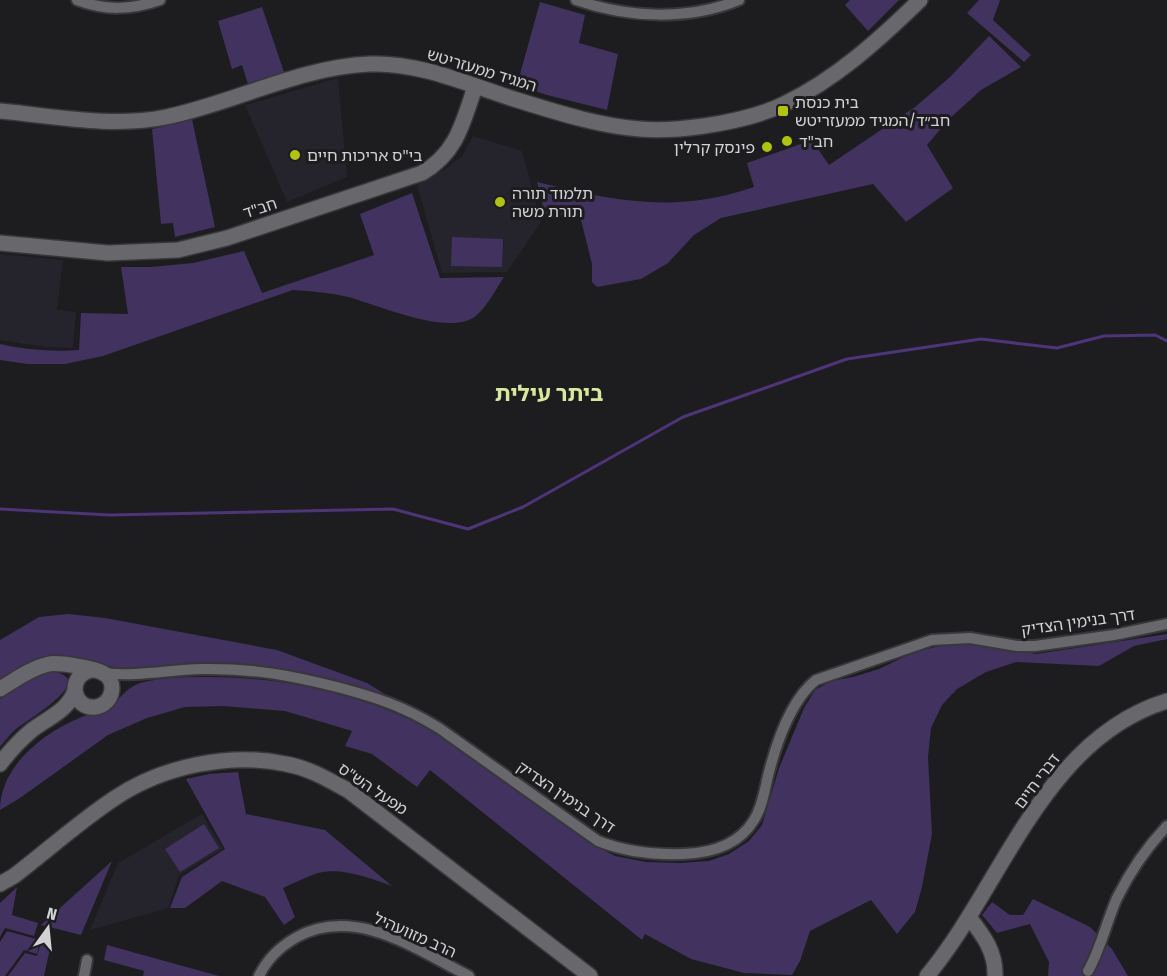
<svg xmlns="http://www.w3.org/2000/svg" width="1167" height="976" font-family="'Fira Sans Condensed','Noto Sans Hebrew',sans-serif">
  <rect width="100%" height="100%" fill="#1d1c1f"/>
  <path fill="#25232c" d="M338,78L347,177L287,202L245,105Z
    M473,136L522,151L541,222L507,272L442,273L417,185L444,170L462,156Z
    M0,254L63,260L57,310L76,312L73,348L46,347L0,340Z
    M202,814L223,849L179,875L168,908L90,930L118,863Z"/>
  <path fill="#41325f" d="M850,0H899L868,31L845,5Z
    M979,0H1000L993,20L1031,55L1024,62L967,13Z
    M540,2L585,15L579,43L618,54L607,110L547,95L517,85Z
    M262,7L284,72L248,84L242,65L232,69L218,21Z
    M989,36L1021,67L981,90L948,120L927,145L953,188L906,222L873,184L721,218L694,235L668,263L641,279L597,287L592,282V264L580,216L545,215L537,182C614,201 676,214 754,187L747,163L812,140L829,165L915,107L950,77Z
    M192,119L215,227L175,237L173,223L161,224L152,129Z
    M412,193L440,278L504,277C496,289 488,305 477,315C452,338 378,305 348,297C331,293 312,291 293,290L103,356L65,364H27L0,360V344C27,350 52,352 79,350L81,313L128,314L121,267H151L193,263L244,251L262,293L374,255L360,214Z
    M452,237L503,239L502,267L451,266Z
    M68,614L105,618L277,650L367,683L385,694C325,678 268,663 205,663C179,663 153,668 127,668C97,667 56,653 27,664C18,667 9,675 0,680V640L39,617Z
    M1167,634V639L1134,646L1099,666L1016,662L986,672L957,689L942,705L931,728L928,757L932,834L922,887L915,912L897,934L871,900L810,931L800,961L792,975L744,973L691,959L645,934L642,940L430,770L417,787L372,754L345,746L352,731L285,711L223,706L185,707L147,718L108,735L20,798L0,810C0,764 48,729 87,715C95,713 106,711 112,705C121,697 128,687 140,683C163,677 185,677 208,677C283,677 360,693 427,728C448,739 468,756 487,769C521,794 556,818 590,843L615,856L646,862L680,863L709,861L729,854L749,841L762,825L779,768L804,708L815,690L831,681L853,677L879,669L914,652L949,644H977L1036,654Z
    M49,671C103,677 27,720 16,729C10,734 5,741 0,747V699L36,676Z
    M238,772L246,814L325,830L392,886C370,878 341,867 318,873C306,877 294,883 283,888L295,917L284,925L265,897L222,881L185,908H170L182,877L225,849L186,779L209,774Z
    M204,824L219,848L180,872L165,849Z
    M112,861L81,935L41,925Z
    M17,887L12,915L38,923L34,936L5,928L0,937V903Z
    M1033,899L1090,927L1112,949L1128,976H1048L1049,962L1030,924L997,933L982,915L992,902L1010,915H1023Z
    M7,931L40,940L37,954L24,950L5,976H0V942Z
    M41,942L51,944L44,976H8L25,953L37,956Z
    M107,945L219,976H143L144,971L104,960Z"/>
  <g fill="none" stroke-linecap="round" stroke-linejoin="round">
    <path stroke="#4e347b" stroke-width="3" d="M0,509L109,515L393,509L468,529L523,507L683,417L847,359L981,339L1057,348L1104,336L1155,335L1167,341"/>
    <g stroke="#38373a" stroke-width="14">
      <path id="street" d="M77,0C106,11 131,10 160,0
        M576,0C628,18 688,21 739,0
        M104,673C137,677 168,670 201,669C251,668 289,675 337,687C378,698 403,706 439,728L598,841C626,852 653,855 683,854C711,853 739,845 754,820C763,806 765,787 769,772C777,741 792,699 816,680L932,640L970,638L1017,646H1035L1114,635L1167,624
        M1088,971C1101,948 1106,923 1117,898C1130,872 1147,847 1167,826
        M84,976L87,960
        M259,976C267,959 281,946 297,937C356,905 417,950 469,976"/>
    </g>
    <g stroke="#38373a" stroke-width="18">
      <path id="secondary" d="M0,111C54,116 112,128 166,117C234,103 299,67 370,64C420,62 469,85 517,100C556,112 599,126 640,129C661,131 683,129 704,126C731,122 760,116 784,104C835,80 880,39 920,0
        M0,243L108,253L178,250L227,238L422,173C457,153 463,122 475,87
        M0,689C15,680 31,668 49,664C58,662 94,668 103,673C118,681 113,704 96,707C72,710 66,675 92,670
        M0,764C9,752 20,740 32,730C48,718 69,710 75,690
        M0,884L14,876C48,850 80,821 115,798C163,766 230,752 286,764C309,768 329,780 349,791L590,976
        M969,917C983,935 996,952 995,976
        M927,976C1003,885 1043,739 1167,701"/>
    </g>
    <use href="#street" stroke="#68676b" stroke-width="10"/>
    <use href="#secondary" stroke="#68676b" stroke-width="15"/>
  </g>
  <g fill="#afc506" stroke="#1d1c1f" stroke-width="2">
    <rect x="777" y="105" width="12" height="12" rx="3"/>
    <circle cx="787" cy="141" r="6"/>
    <circle cx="767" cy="147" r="6"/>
    <circle cx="295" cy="155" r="6"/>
    <circle cx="500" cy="202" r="6"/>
  </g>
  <g text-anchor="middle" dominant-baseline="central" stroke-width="6" stroke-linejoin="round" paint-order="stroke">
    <g font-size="16" fill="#d2d1d4" stroke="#1d1c1f">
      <text transform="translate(482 70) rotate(17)">המגיד ממעזריטש</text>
      <text transform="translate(260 208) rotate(-18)">חב"ד</text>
      <text transform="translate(1078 622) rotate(-8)">דרך בנימין הצדיק</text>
      <text transform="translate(1037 781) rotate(-53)">דברי חיים</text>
      <text transform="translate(373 789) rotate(34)">מפעל הש"ס</text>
      <text transform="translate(566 797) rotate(34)">דרך בנימין הצדיק</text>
      <text transform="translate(415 935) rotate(24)">הרב מזוועהיל</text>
    </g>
    <g font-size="16" fill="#d2d1d4" stroke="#1d1c1f" text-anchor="start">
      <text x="795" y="102">בית כנסת<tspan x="795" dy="18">חב״ד/המגיד ממעזריטש</tspan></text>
      <text x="799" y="141">חב"ד</text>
      <text x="755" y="147" text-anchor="end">פינסק קרלין</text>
      <text x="307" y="155">בי"ס אריכות חיים</text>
      <text x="512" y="193">תלמוד תורה<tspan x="512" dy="18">תורת משה</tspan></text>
    </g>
    <g font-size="22" font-weight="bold" fill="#d8e89b" stroke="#1d1c1f">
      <text x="549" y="393">ביתר עילית</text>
    </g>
  </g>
  <g transform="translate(48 928) rotate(15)" stroke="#1d1c1f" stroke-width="4.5" paint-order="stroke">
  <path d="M0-4.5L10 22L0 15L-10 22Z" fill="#d2d1d4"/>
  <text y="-9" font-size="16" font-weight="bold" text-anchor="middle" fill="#d2d1d4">N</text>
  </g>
</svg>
